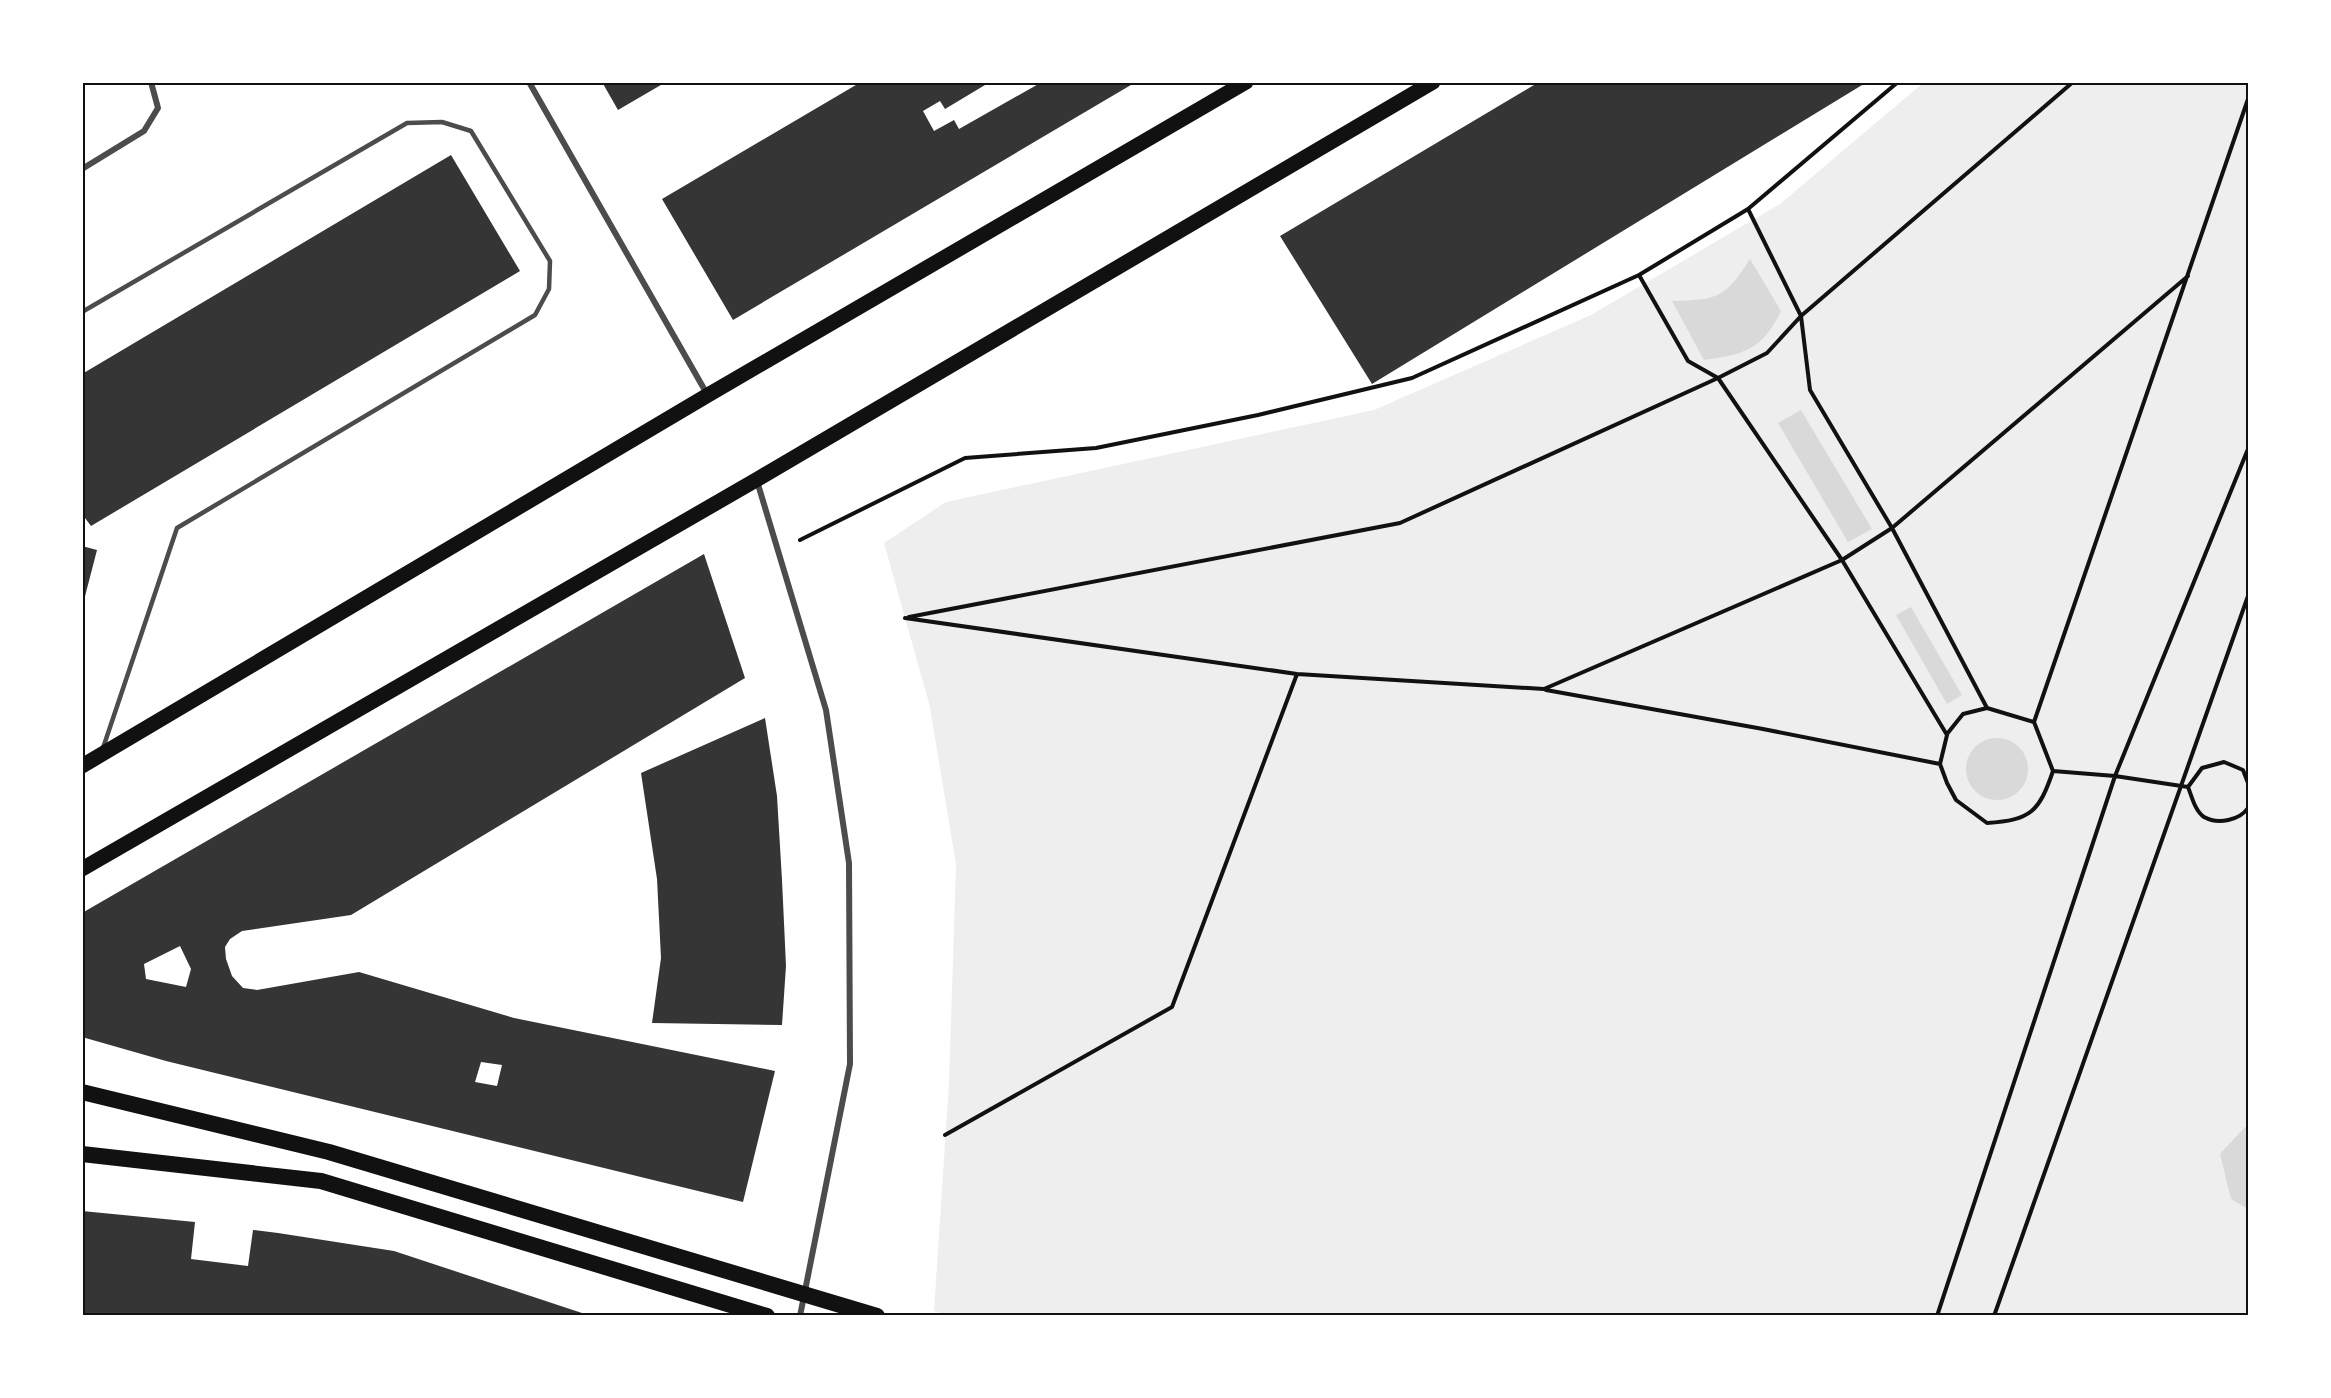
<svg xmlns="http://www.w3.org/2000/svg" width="2331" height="1398" font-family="'Source Sans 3',sans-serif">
  <rect width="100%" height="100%" fill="#fff"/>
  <path fill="#eee" d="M1923,83H2248V1315L948,1316L934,1311L949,1083L956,865L930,707L884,543L946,502L1374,410L1591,315L1780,204Z"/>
  <path fill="#d9d9d9" d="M1750,259L1781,311C1763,349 1744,355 1704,360L1672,301C1718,300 1725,298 1750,259Z
    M1801,410L1872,529L1848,542L1778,423Z
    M1911,607L1962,695L1947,704L1896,615Z
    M1966 769a31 31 0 1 1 62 0a31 31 0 1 1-62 0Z
    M2245,1127H2248V1209L2231,1199L2220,1154Z"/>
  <path fill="#353535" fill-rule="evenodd" d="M602,82H666L618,110Z
    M861,82H990L945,109L940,101L923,111L934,131L954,120L959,129L1042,82H1136L733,320L662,199Z
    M1539,82H1867L1372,384L1280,236Z
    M451,155L520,271L91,526L82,514V374Z
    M82,546L97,550L83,604H82Z
    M704,554L745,678L351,915L242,931L230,939L225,947L226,959L232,976L243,988L257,990L359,972L514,1018L775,1071L743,1202L166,1061L82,1037V913ZM180,946L191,969L186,987L146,979L144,964ZM481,1062L502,1065L497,1086L475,1082Z
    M765,718L777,796L782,880L786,966L782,1025L652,1023L661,958L657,879L641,773Z
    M82,1211L195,1222L191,1259L248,1266L253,1230L278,1233L394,1251L591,1316H82Z"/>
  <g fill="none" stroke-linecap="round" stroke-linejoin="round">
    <path stroke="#111" stroke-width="4" d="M1639,275L1688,361L1718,378L1842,560L1947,735L1940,764L1947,783L1956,800L1987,823C2031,820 2039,812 2053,771L2034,722L1987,708L1892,528L1810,390L1801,316L1748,209
      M800,540L965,458L1096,448L1258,415L1412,378L1639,275L1748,209L1898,82
      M909,617L1400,523L1718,378L1767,353L1801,316L2073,82
      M905,618L1297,674L1544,689L1842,560L1892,528L2188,276
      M1546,690L1763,729L1940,764
      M2034,722L2248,99
      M1947,734L1963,714L1987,708
      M2053,771L2115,776L2188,787
      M2188,787C2192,797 2195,811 2204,817C2218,825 2240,820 2248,808
      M2188,787L2202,768L2224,762L2243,770L2248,783
      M945,1135L1172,1007L1297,674
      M1937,1316L2115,776L2248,449
      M1994,1316L2248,596"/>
    <path stroke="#4c4c4c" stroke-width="4.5" d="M82,312L407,123L442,122L471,131L550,261L549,289L535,315L177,528L103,748"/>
    <path stroke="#4c4c4c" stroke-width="6" d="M529,82L707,394
      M82,169L144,131L158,108L151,82
      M757,481L826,710L849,863L850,1064L800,1316"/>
    <path stroke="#111" stroke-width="15" d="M82,766L708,395L1246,82
      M82,869L756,480L1433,82"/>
    <path stroke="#111" stroke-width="16" d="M82,1092L329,1152L877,1316
      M82,1154L321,1181L767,1316"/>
  </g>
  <rect width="2331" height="1398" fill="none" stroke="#ffffff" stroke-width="168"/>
  <rect x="84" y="84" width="2163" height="1230" fill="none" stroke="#111" stroke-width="2"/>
</svg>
